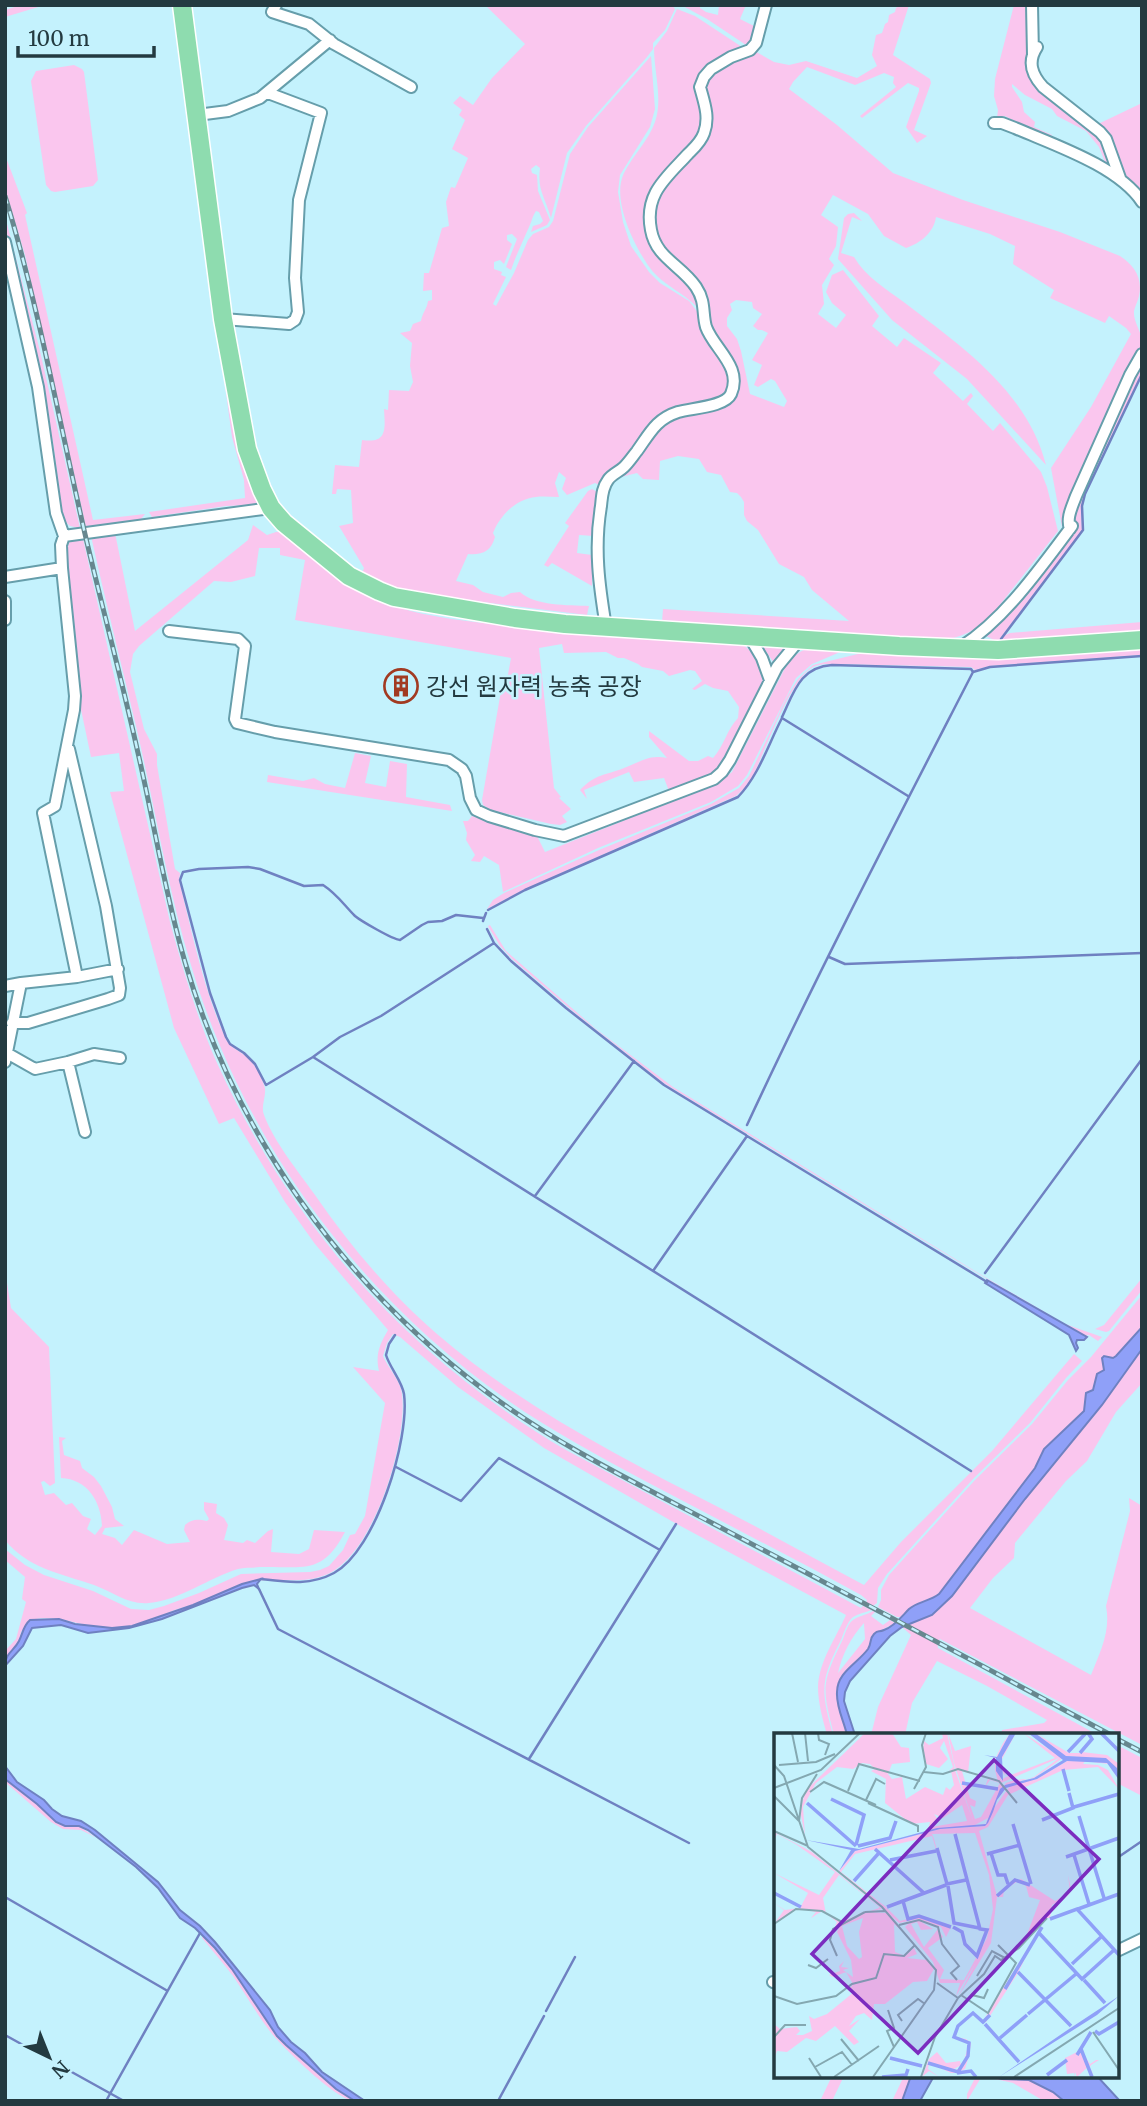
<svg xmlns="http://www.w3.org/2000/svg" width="1147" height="2106" font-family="Merriweather,'Noto Sans KR',serif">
  <rect width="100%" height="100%" fill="#c4f2fd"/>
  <path fill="#fac6ee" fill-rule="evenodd" d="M21,5H45L5,17V10Z
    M485,5H672L675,9L665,30L653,43V49L647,57L586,126L567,153L551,218C545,197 537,190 540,168L536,165L531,169L532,173L537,175L538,191L550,220L547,225L531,232L533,226L540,224L543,221L539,212L536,211C532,217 532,221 529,227C523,241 516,255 511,270L506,267L517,239L512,234L507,235V240L512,244L504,264L500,260L494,262V269L502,272L501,275L506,277L493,304L496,306L514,273L528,240L533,234L549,227L553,221L570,154L588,127L651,56L655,109L650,127L620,175L618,192L623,222L631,246L649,272L660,283L689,301L699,314L731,378L727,397L688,408L643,436L602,486L595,483L567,495L562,489L566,478L559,472L555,483L559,497C551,497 543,496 536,497C516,499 500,515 493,533L495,537C491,552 482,555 468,554L456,581L473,585L483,592L503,597L511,593L520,592C535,606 568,605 589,606L587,615L418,594L389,586L364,574L362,573L364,568L339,526L353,523L351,490L337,489L336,494H332L335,465L359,467L362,440C388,444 385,428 384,409L388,410L389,390L409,391L413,382L410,366L412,343L400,333L410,331L413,324L421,321C422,313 427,309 428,301L432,300V290L423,291L424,273H429L442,228L449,226L446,202L451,187L455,188L468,158L452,149L465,120L459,115L462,110L453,103L460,96L473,105L492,78L525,44Z
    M681,5H700V8L706,12L718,15L719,5H746L740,19L758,28L749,47L707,19Z
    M900,5H909L893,55L930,79L931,83L914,130L927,136L917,143L906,127L919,91V88L908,83L862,118L860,116L896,87L893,83L894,77L884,73L855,85L807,67L793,82L789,89L837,125L893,173L963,200L1060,232L1120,256C1134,265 1143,278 1139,296C1138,301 1135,306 1134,311C1133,324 1144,333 1142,347C1140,356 1130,366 1125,374C1114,394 1106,417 1097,438C1084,466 1066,496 1062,527L1051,468L1091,407L1131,334L1126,328L1109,316L1105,323L1050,298L1054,290L1013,264L1015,246L990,234L936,217C934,232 921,243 906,248L884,236L868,214L833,195L821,215L838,227L836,246L829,259L834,265L822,285L824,304L818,314L836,328L846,315L832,303L826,292L832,275L843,270L879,316L872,326L897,347L904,338L941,363L933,373L963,401L971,393L973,396L967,404L993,431L1000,423L1041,472L1047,487L1058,531L988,620C968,635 953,641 928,640L811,630L662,622L663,609L849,621L812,590L804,577L779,564L758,530L747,521L744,515V502L741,497L737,493L730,492L721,475L707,472L699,459L678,456L660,461L659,480L643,479L637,473L613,479L666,420L708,411L737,390L710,333L706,305L661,245L655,230V198L704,141L702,92L706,77L753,50L774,62L789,65L806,61L857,78L877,66L872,55L876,35L882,33L885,24L888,22L889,15L895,12L896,8ZM736,300L752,302L753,308L762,314L753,326L758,330H762L768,333L752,360L762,365L754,385L758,387L771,379L775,381L787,401L784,407L750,394L741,351L737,339L727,326V318L732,310L730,304Z
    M1014,5H1029L1027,71L1029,78L1041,91L1101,138L1113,170L1107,167L1099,147L1086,131L1057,116L1052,109L1025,95L1012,84V87L1022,102L1024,112L1035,122L1034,127L1052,135L1050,139L1005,116L997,118L998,110L994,96L995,79Z
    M677,9L695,16L745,49L706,69L702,131L652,190L649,234L694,287L702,313C687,293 664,287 650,268C634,246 611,199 624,173C633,155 649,140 655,122C663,99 654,72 654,48L667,31Z
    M74,65L82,69L84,72L98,180L93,186L55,192L51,191L46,185L31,81L36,71Z
    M1142,103V197L1125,177L1096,125Z
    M5,155L27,213L25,215L93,520L145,514L141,519L86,527L25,255L5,188Z
    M854,213L862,221L852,217L841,253L854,257C866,277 886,289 905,303C962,347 1027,391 1046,465L967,379L892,320L838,259L844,218L848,214Z
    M5,216L40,351L80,528L70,526L63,519L53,442L26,310L5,226Z
    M1142,359V372L1084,494L1081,506L1082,530L1001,637L1010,633L1142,622V633L998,642L986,636L994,628L1074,526L1070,521Z
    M224,378L228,380L259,501L253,505L226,506L152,517L149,512L245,498L244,480L232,437Z
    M592,489L599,493L594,536L579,535L577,553L592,555V586L552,563L548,567L544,565L569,526L565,523L588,491Z
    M253,525L267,535L276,532H281C308,552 333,577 362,593C414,621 497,624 555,629C618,634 680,639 742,644C757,655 765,668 762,687L725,762L712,775L669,791L664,778L634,782L629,772L584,790L587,799L580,790C597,773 604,776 624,768C640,762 649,754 667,758L649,737V731L689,761H698L708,756L713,758C724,746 727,729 738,718L739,707L728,691L713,688L705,684L695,690L692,689L702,681L695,671L690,670L669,676L663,671L642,667L638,664L624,658H618L606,652L564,653L562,644L539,648L554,788L561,797L559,798L571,809L562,816L567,822L560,825L551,824L491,810L483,805L482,800L501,691H505L511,658L295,620L305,560L280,555V548H259L255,576L231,582L214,581L139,646L133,654L130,672L144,729L157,754V765L175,869L180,873L179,880C192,932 203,988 225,1037C229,1048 240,1050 248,1058C255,1064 261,1076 264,1085C268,1094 260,1105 264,1115C274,1142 298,1171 315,1195C351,1247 389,1292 437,1334C523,1408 623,1459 724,1510C771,1534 817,1560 864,1585L901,1542L992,1451L1074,1354L1082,1361L1066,1378L1030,1423L973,1479L887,1574L878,1588L877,1603L873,1606L866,1603L867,1600L861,1595C789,1556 717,1519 645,1481C597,1455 550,1430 506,1399C357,1294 243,1140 191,965C167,887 155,806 136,726C121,663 105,599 91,536L115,533L135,631L248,540Z
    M76,538L83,539L170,922C183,970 197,1018 217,1063C292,1228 411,1359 566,1450L861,1608L863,1606L871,1610C865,1613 855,1614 851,1619C845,1626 843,1637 839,1644C819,1683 822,1694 833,1735H827C823,1720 818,1703 818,1687C819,1661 836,1638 846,1615L675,1523L544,1448L458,1387L400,1337L393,1334L387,1343L383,1356C388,1368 401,1381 402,1394C408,1441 374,1553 328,1574C299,1587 269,1574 239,1585C224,1591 210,1598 195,1604C187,1607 178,1608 170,1612C153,1620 134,1627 114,1628C86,1629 58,1613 30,1620L21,1632L19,1642L5,1658V1651L16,1639L26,1602L22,1599L25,1577L5,1560V1549L25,1565L44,1575L93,1591L131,1609L149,1610L164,1606L199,1593L241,1574L310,1572L320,1570L329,1566L343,1550L350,1535L355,1534L365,1516L385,1403L353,1367L379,1371C375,1354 380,1344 388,1330L315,1244L285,1202L234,1118L219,1124L174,1028L110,792L124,791L119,753L91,757L79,700L80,682L65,553L70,541Z
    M760,643L789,645L774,663Z
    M1142,647V655L990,666L975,670L971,667L832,664C824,664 817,664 810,669C789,685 767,745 755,772L748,785L736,796L525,889L487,909L493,900L504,893L599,850L711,804L739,788L749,776L787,697L798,679L813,665L870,651Z
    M810,648L845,650L812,664L796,678L747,775L738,786L711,802L598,848L503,892L499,865L484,856L480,862L471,861L475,855L466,840L467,833L463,821H468L472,816L537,836L545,852L718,783L732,772L786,666C793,657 798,651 810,648Z
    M355,753L371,756L365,783L386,787L390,761L407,764L406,797L450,805L452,811L267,782L268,775L303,781L314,778L325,784L345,788Z
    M490,925L506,951L596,1029L673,1087L983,1276L1065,1324L1102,1337L1098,1341L1089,1335L1084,1336L1063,1325L665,1084L575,1013L512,959L500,946L489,928L488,926Z
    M5,1270L11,1308L49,1347L55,1483L50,1486L44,1481L41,1482L45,1495L54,1493L66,1505L72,1503L83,1516L91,1519L87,1529L95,1535L102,1526C101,1501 87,1479 61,1478L59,1437L66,1438L62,1441L64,1455L80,1461L82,1468L94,1477L101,1486L112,1507L115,1519L124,1526L105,1528L102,1534L115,1538L122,1545L134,1530L167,1544L190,1542L184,1530L185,1525C192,1519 197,1519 207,1521L209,1519L204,1510V1502L217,1504L216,1513L224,1518L228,1525L224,1540L243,1543L247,1540L255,1543L268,1531L273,1529L271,1552L299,1554L309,1549L314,1530L345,1532C322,1576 303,1566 260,1567C253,1568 245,1567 238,1569C208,1578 181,1600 149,1603C128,1605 113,1592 94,1585C62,1574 27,1568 5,1540Z
    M1142,1278V1290L1109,1331L1106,1332L1095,1329L1104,1325Z
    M1142,1295V1327L1116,1356L1103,1361L1104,1370L1097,1374L1093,1390L1086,1393L1084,1411L1044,1449L1035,1468L939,1594L910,1609L904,1617H897L878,1607L881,1600V1590L889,1575L975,1480L1032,1424L1068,1380L1091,1357Z
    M1142,1349V1383L1116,1412L1087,1461L1066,1481L1015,1543L1014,1558L993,1578L970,1608L1091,1675C1100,1652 1111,1631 1106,1606L1130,1511L1129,1498L1142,1506V1745L940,1639L937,1642L938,1648L1098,1735H1001L1002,1730L1044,1723L1047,1720L987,1686L937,1661L912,1703L905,1735H871L878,1707L911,1635L902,1627L932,1615L952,1596L1025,1499L1102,1405Z
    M873,1611L875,1612L871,1616L883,1625L890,1620L895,1623L880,1631L869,1648L849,1668L837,1687V1699L847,1735H834C822,1688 821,1684 843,1639C845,1634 848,1623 853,1620C858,1616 867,1615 873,1611ZM864,1623L865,1639L838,1673C842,1655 851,1637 864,1623Z
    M1117,1745L1142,1758V1796L1117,1783Z
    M5,1779L37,1804L56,1822L65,1826H79L95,1837L81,1830L63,1829L51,1822L5,1782Z
    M203,1936L232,1969L277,2036L336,2089L355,2101C337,2101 285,2049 272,2034C258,2016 246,1995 233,1976C223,1963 212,1950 202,1938Z
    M832,2076H844L832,2101H820Z
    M904,2076H911L902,2101H892Z
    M976,2076L1029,2080L1053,2092L1064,2101H1044L1013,2083L982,2076L967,2101V2094Z"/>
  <path fill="#8fa0f8" stroke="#6f81c1" stroke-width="2" d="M987,1280L1087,1337L1084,1340H1077L1076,1343L1078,1348L1076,1351L1069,1335L985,1283Z
    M1142,1327V1349L1102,1405L1025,1499L952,1596L932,1615L902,1627L890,1636L850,1681L845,1692L844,1701L855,1735H847C844,1721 836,1707 837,1692C837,1672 858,1663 868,1649C872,1643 869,1639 874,1634C879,1629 878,1633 884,1630C895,1626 902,1616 909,1609C917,1602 930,1601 939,1594L1035,1468L1044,1449L1084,1411L1086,1393L1093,1390L1097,1374L1104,1370L1102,1358L1104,1356L1113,1358L1116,1356Z
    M261,1579L257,1584L259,1589L254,1585L242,1588L162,1619L129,1628L88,1633L61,1625L32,1628L23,1646L5,1666C5,1653 14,1651 19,1641C23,1633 23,1626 30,1620L59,1619L75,1624L112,1628L132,1626L193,1605L242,1584Z
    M5,1766L17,1782L44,1800L52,1809L62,1816L81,1821L95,1830L158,1882L180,1910L200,1926L215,1942L270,2010L278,2027L291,2042L305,2053L322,2072L365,2101H355L336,2089L286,2045L277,2036L232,1969L215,1948L195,1928L180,1918L158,1888L136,1867L88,1830L79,1826H65L56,1822L37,1804L5,1779Z
    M911,2076H934L920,2101H902Z
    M990,2076H1097L1120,2101H1064L1053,2092L1029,2080L1002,2079Z"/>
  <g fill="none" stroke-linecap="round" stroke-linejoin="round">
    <path stroke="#6f81c1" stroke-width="2.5" d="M1001,639L1083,530L1082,506L1085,494L1142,374
      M782,717C794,692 800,667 832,665L971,669L973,672
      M488,910L525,890L738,797C759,775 768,745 782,718L908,796
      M483,918L456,915L442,921L428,922L422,925L400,940C392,939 361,921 355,916C344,905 337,894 323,885L304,886L260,869L248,867L199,869L183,872L180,880L210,993L226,1037L230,1044L244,1053L255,1064L266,1085L313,1057L971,1471
      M483,921L486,913
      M487,929L494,943
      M829,957L845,964L1142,953
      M313,1057L340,1037L381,1016L494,943L511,961L566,1008L664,1085L746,1135
      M747,1125C818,972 896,822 973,672L990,667L1142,656
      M535,1196L634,1061
      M653,1271L747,1136L987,1282
      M985,1273L1142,1059
      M396,1467L461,1501L499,1458L660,1550
      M261,1579C286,1582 310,1586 334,1573C376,1550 410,1439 404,1394C402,1381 390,1368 386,1355L389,1344L395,1335
      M259,1589L278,1629L689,1843
      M529,1759L676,1524
      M1117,1858L1142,1841
      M5,1897L166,1990
      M546,2011L575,1957
      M5,2035L124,2101
      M106,2101L200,1933
      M498,2101L544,2016"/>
    <g stroke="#669eab" stroke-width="14">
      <path id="street" d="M276,5L272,12L309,24L334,44L411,87
        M1032,5L1033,55
        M1037,47C1027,62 1032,75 1043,87L1100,132L1106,139L1120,178
        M197,115L228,111L260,98L330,40
        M994,123H1002L1015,128C1054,145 1118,166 1142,202
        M5,242L38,387L56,513L64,536
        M223,319L289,324L295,320L298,312L295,278L299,200L321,113L268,93
        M1070,529C1066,518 1072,507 1076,496L1130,375L1142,354
        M5,577L62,568
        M5,601V620
        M606,627C599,585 594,548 601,506C602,497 602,488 608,480C612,474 619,472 624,467C629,462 633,456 637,451C650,433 656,419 678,412C692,408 725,407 731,394C743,367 714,349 706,327C702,313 706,302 696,287C681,265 656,258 651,230C644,194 666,178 688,154C694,148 701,142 704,133C710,117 704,102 700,87L704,77L711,69L731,57L750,50L756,43L766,5
        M169,631L238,639L245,646L235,719L237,723L275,732L449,760L462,769L466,776L470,798L476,810L489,816L535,830L564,836L714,779L722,772L730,760L777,667L801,638
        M749,636L762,658L770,680
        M961,647C1006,618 1040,568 1072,526
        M77,977L118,969
        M5,986L21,983
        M12,1023H28L108,999L119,995L120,988L106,906L69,749
        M5,1052L35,1069L68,1062L94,1054L120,1058
        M5,1062L21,983L77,977L43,813L55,806L74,710L75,696L62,568L61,545L64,536L271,508
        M68,1062L85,1132
        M1117,1951L1142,1939
        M773,1982L776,1983"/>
    </g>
    <g stroke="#fff" stroke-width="21">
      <path id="primary" d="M182,5L223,319L247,449L262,490L271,508L284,523L349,576L379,591L394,597L515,618L565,624L899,646L998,650L1142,640"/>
    </g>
    <use href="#street" stroke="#fff" stroke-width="10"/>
    <use href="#primary" stroke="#8edcaf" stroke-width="18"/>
    <g stroke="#67878f" stroke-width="5">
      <path id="rail" d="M5,196C39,307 59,421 85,534C102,607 122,680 138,753C154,822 165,894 185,962C235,1133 342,1283 484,1390C555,1444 636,1483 714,1524C846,1593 979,1664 1111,1735
        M1117,1739L1142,1752"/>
    </g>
    <use href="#rail" stroke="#c4f2fd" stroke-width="2.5" stroke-dasharray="8" stroke-linecap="butt"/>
  </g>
  <defs>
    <g id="building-ring" transform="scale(1.75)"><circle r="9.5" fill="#c4f2fd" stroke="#a23a21" stroke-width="1.5"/><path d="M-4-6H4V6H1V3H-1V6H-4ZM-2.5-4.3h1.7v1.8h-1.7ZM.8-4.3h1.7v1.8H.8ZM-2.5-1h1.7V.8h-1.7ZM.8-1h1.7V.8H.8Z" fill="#a23a21"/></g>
  </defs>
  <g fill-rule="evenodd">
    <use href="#building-ring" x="401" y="686"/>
  </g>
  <g text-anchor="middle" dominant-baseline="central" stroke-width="5" stroke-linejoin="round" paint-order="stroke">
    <g font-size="24" fill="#233a40" stroke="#c4f2fd" text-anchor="start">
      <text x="426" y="686">강선 원자력 농축 공장</text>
    </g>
  </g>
  <g transform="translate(774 1733)">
    <rect width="345" height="345" fill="#c4f2fd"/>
    <path d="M91,0H118L127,14L135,15L136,29L118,31L114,41L118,46L128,44L132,66L151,54L169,62L172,54L176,57L180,52L177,38L181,37L199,88L180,30L174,0L181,18L197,13L194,40L224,49L221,37V29L222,24L229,10L236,0L223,25L227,47L232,44L227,36L226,29L228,23L242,0L227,28L232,44L281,25L249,0L289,25L260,45L241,47L232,50L222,66L220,75L238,50L263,46L293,28L306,26L307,27L317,26L330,28L336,32L340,36L345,47L334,31L311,28L309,31L324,32L334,37L345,56L324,34L289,37L234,62L214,94L205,98L223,163L233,152L247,146L281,168L296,159L294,142L297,156L296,160L292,164L278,172L276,185H270L252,204L266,167L255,164L252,153L244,148L230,157L229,164H223L217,210L184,264L201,231L182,263L186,250H166L159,229L131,194L134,191L144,187L159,196L147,197L143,189L137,191L150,214L164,196L169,204L154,215L170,237L166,246L190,247L213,205L219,176L215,142L201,100L158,101L160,106L163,117L176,163L178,177L179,187L180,190L179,192L176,162L158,103L81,121L67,139L112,174L126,188L145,183L177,194L172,204L167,194L145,186L125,190L65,138L81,118L166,96L211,93L214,85L201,92L154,97L156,89L137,91L111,70L112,46L97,38L101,36L96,31L88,30L79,36L63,34L42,50L29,74L31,103L26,77L32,57ZM285,25L260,44L229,53L227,50ZM188,38L214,46L211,54L216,47L226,50L207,84L201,86L196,72L201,74L202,68L196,65ZM188,72L193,88L157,94L163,85L160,81L169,85ZM168,0H173L181,36L175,38L179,34L170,8L166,15L174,26L165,35L152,31L149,17L150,8L155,12L169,5ZM261,0L295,20H307V18L319,6L314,0L320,6L308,19L333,22L345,31V40L332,26L291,23ZM0,99L38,119L108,176L95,179L112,180L137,206L120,191L121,219L131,223L140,215L143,221L133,225L152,227L143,213L160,236L153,248L139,249L111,271H100L98,287L90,280L82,283L75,293L86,286L75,298L85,309L80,312L61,293L42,308L32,305L13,319L3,318L0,326V291L6,296L23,294L26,298L22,302H29L38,298L35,283L40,286L53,281L80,259L74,258L79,251L72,239L59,244L55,242L66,238L65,233L70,228L67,234L75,235L69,237L79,244L77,227L63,199L68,189L61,193L63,189L49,178L43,181L39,184L37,185L42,179L23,175L0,191L10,177L0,170L11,177L26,175L34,160L0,140L45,162L61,139L23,112L3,101L0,107ZM65,142L105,174V175L68,188L52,181L49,165ZM89,185L85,199L88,224L85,226L73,213L68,193ZM264,199L244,240L212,289L209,290L199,281L183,295L181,304L192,306L197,310L195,323L191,336L183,340H177L155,330L154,336L165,344L155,338L148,344L155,326L163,319L172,330L186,328L187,332L175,339L188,335L195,310L180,304L183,295L184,293L199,280L209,288ZM307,317L316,331L322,327H325L317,332V336L318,338L319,344L317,336V334L316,332L303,344L301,339L300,344V340L293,341L291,325Z" fill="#fac6ee" fill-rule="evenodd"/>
    <path d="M236,0H242L228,24L229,48L222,38V25L210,22L223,24ZM254,0H261L292,23L332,25L343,35L345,47L333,30L293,28L263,46L232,55L223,67L219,79L214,90L211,93L166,96L81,118L65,138L77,117L32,107L85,116L163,95L212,91L226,56L231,52L260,45L289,27ZM345,263L323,282L225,344L292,298Z" fill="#8fa0f8"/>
    <path fill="none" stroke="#8fa0f8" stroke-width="3.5" d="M327,0L345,18M294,19L312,0M306,20L318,6L314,0M289,36L295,58M188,50L224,56M57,66L90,82L82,112M33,70L82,113M300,74L345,61M305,83L330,165M268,87L299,75L295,60M239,91L257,151M84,113L116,105L122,88M163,115L173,151L192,147M101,116L150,160M217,120L224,142H231L234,151M213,121L246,112M300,122L315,171M292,124L345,105M116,127L162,118M80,148L104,121M174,153L180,190L205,195M0,160L27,174M223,163L241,147L256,152M129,168L134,186L145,183L177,194M113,174L172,152M304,176L345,161M276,186L303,176L345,222M179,194L188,199L191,211L203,223L213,197L206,196L181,101M265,200L308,246L340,217M298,231L327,204M244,239L297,293M310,247L331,270M231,256L268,194M254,281L302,241M211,291L245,329M321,298L325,301L345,289M226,305L253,282M307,316L318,344M303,322L317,299M116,325L148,333M154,330L184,339L194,323L195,310L180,304L184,293L199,280L209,289L216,282M183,340L197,338L202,344M273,342L293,327M108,344L132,342L134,336"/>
    <path fill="none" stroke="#84a8b1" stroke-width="2" d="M18,0L24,29M31,0L34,28M44,0L45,7L55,11L51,22M0,32L10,43L34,114L108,174L162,237L160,257L99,344M5,32L42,29L61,21M150,39L169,41L184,36L225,48L243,70M0,55L47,37L86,0M140,56L152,34L148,12L152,0M74,58L85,31L146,48M36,59L50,49L102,72M0,63L25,88M92,67L102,46L111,51M94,70L144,93V99M25,88L28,65L43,41M0,98L34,113M91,179L112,178M0,191L22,176L48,178L68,189M125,192L145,187L164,194L168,211L185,233L177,240L183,247M63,223L56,207L59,196L91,179M34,232L42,235L54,226M203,243L218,218L231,225M163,250L184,265L210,241L221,223L227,227L245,215L273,185M187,262L214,280L242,230L224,212M0,263L23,271L62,263L78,251L102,245L110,221L130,223L141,212M194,267L198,262L210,265L214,256M114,277L120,295L113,298L120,314M128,288L124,282L144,266L151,271M319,299L345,337M0,304L11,292H32M67,306L85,328M35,325L47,344M41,334L68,319L78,332M60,344L105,313M147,344L161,304L184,265M240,344L345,275"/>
    <path fill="#7b2cbf" fill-opacity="0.15" stroke="#7b2cbf" stroke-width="3.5" d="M220,27L325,126L144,320L38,221Z"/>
    <rect width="345" height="345" fill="none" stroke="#233a40" stroke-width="3.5"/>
  </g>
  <rect width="1147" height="2106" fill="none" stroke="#233a40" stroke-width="14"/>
  <g transform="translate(49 2057) rotate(137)" stroke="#c4f2fd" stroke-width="5" paint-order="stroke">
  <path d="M0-5L12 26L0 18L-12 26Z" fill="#233a40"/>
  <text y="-10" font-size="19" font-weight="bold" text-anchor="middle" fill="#233a40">N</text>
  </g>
  <path d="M18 46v10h136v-10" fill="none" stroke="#233a40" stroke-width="3.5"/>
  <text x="28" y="46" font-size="21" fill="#233a40" stroke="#c4f2fd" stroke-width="5" paint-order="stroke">100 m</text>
</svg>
